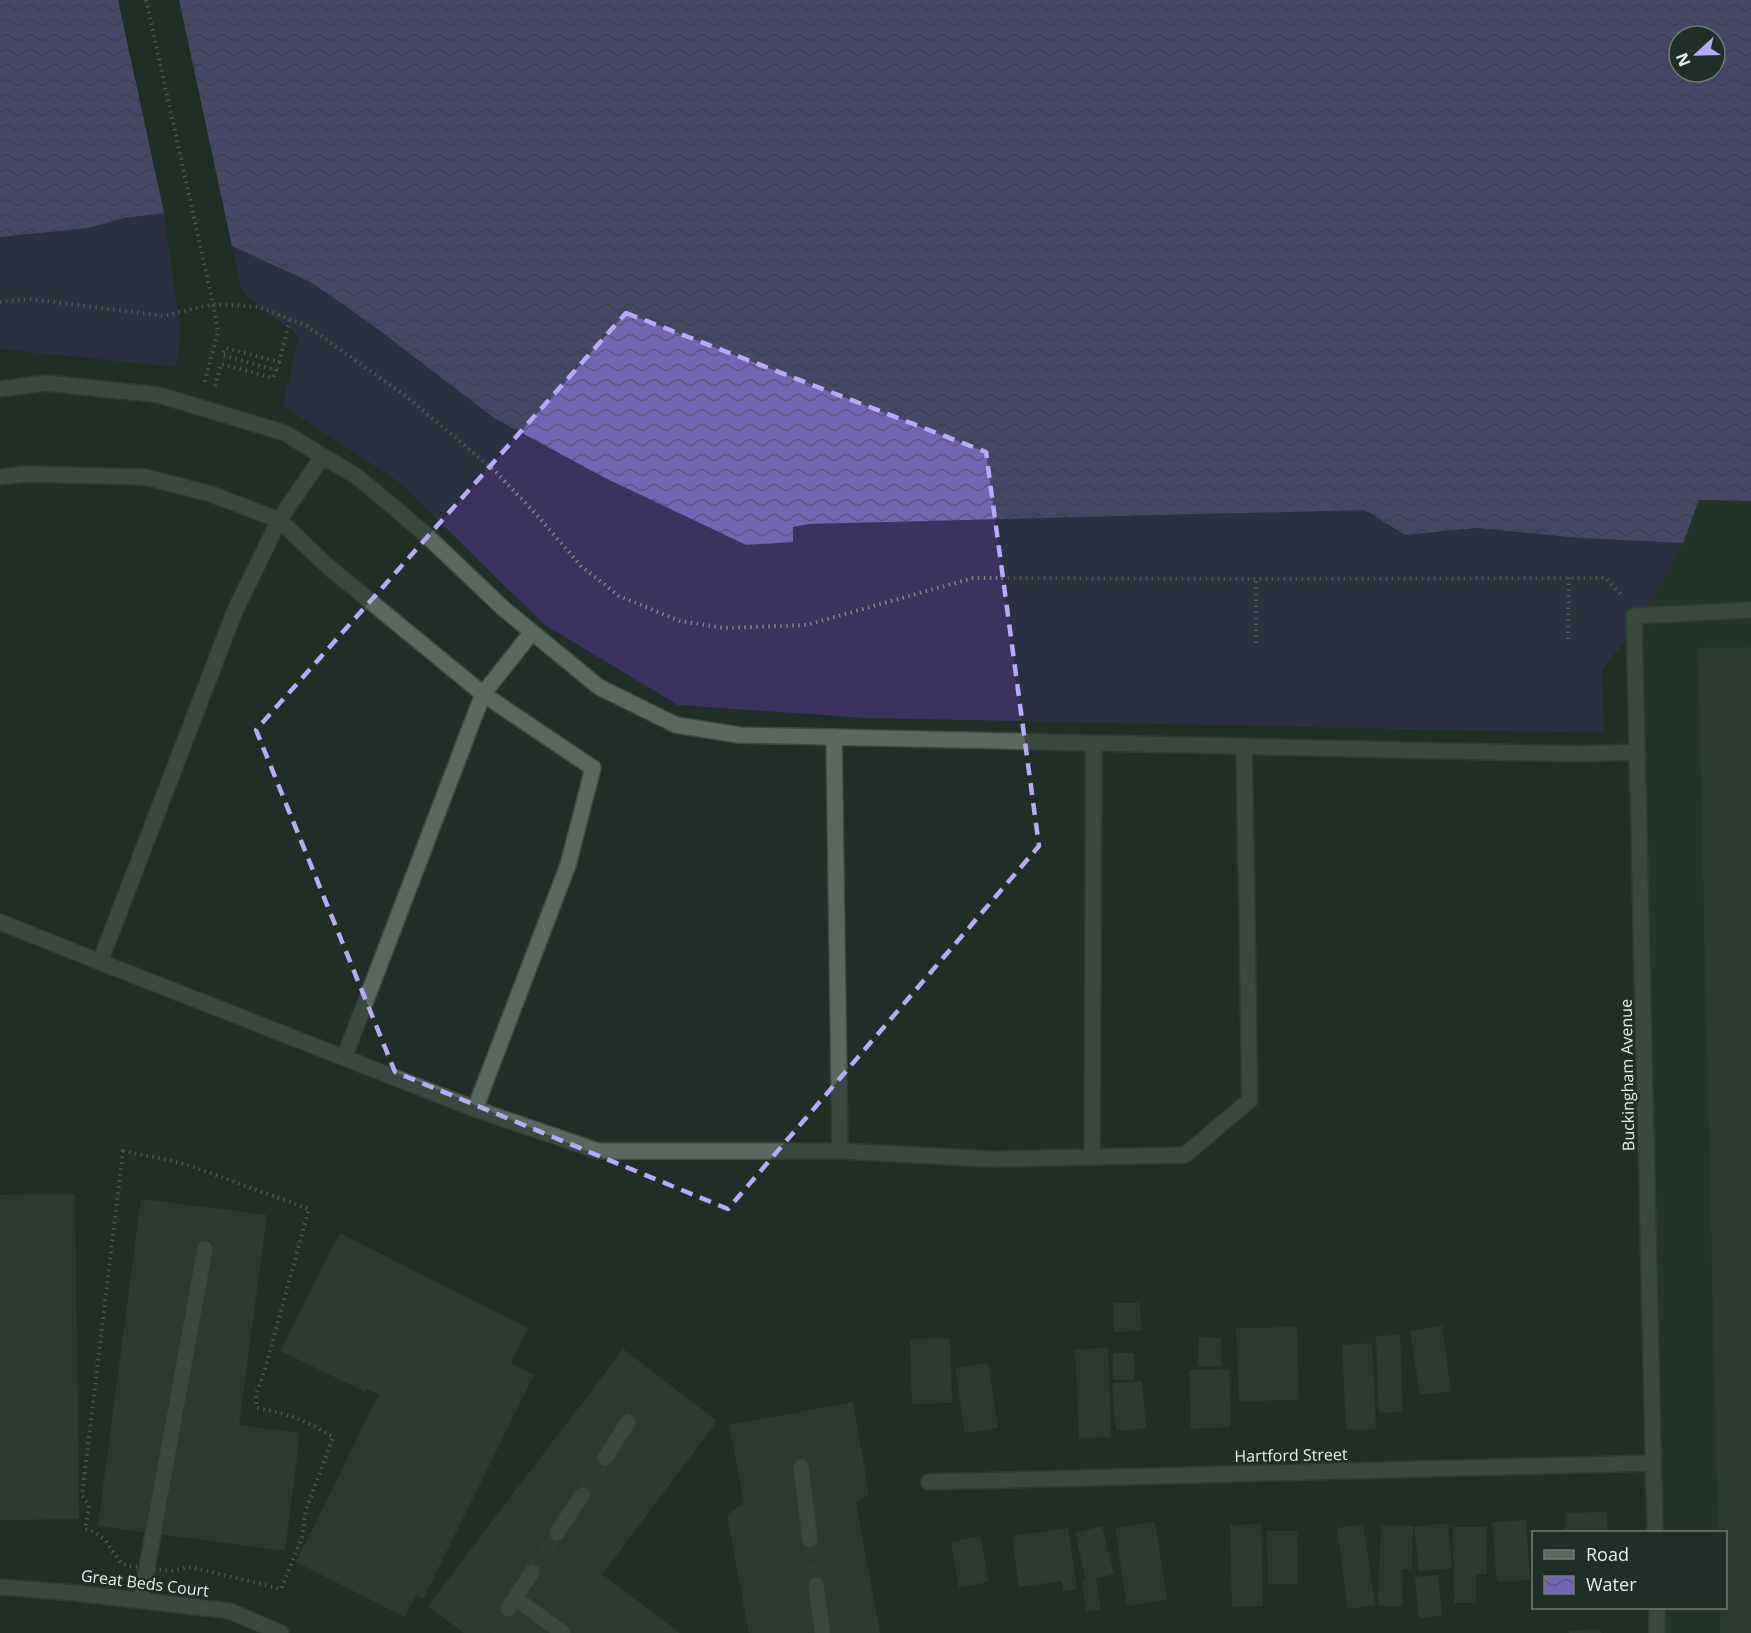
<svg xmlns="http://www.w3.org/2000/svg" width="1751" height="1633" font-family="'Open Sans',sans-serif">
  <defs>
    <pattern id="water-waves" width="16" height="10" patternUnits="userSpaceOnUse" patternTransform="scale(1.5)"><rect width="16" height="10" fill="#7365b1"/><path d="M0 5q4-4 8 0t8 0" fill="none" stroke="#5c567c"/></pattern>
  </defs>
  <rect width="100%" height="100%" fill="#1f2f27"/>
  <path fill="#253c31" d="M1699,500L1751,501V1633H1657L1656,1608H1726V1532H1654L1639,623L1683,543Z"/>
  <path fill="#3b3260" d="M164,213L181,335L176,367L0,349V237L87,228L124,218Z
    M232,246L312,283L371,324L494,418L605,478L746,545L793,527L809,524L1365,510L1405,535L1477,528L1579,538L1683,543L1639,623L1601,671L1605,733L865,718L678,705L545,625L399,482L283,405L299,336L248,297L241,287Z"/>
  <path fill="url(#water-waves)" fill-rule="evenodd" d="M0,0H118L164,213L124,218L88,228L0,237Z
    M179,0H1751V501L1699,500L1683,543L1579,538L1477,528L1405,535L1365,510L809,524L793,527V542L746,545L605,478L494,418L371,324L312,283L232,246ZM1679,36H1715V72H1679Z"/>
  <path fill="#37473f" d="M1751,647V1633H1720V1608H1726V1532H1718L1698,648Z
    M75,1194L79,1519L0,1520V1195Z
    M141,1199L267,1215L239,1425L300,1433L285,1551L98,1526Z
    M340,1233L528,1328L511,1363L534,1375L423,1599L416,1595L405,1617L296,1562L379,1395L367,1389L365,1392L281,1351Z
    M1113,1303H1140L1141,1331L1114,1332Z
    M1442,1326L1451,1391L1420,1395L1410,1331Z
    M1297,1327L1299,1400L1239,1401L1236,1328Z
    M1400,1335L1403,1412L1379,1413L1376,1336Z
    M1199,1337L1221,1338V1367L1198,1366Z
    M950,1338L952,1403L912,1404L910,1339Z
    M1372,1343L1376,1429L1346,1430L1342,1345Z
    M1108,1348L1111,1437L1079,1438L1075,1349Z
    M623,1349L717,1421L602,1574L680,1633H464L428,1606Z
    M1113,1353H1134V1380H1113Z
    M988,1363L998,1428L965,1433L955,1368Z
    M1229,1369L1231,1427L1191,1429L1189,1370Z
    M1142,1381L1146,1428L1116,1431L1112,1383Z
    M853,1402L869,1494L856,1503L880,1633H749L727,1515L744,1503L729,1425Z
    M1607,1512V1532H1565V1513Z
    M1526,1520L1530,1580L1497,1582L1492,1522Z
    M1155,1522L1167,1599L1127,1606L1115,1528Z
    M1448,1523L1452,1568L1419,1571L1414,1527Z
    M1261,1524L1263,1606L1232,1607L1230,1525Z
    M1363,1524L1375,1605L1348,1609L1337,1528Z
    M1381,1525L1413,1526L1412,1569H1403L1402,1606H1378Z
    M1102,1526L1114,1574L1096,1578L1101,1609L1086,1611L1082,1581H1086L1075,1533Z
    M1453,1527H1486L1487,1574H1476V1603H1454Z
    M1068,1528L1077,1589L1063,1591L1062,1581L1019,1587L1012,1536Z
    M1267,1531H1297L1298,1584H1268Z
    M980,1536L989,1582L959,1587L951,1542Z
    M1438,1575L1442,1615L1419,1618L1415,1577Z
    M1601,1629V1633H1569V1631Z"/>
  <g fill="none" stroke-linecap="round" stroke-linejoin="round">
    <path stroke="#3d4c44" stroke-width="15" stroke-dasharray="15 8" stroke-linecap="butt" d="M582,1495L605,1458
      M810,1540L816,1585
      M532,1572L557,1533
      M493,1633L508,1609"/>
    <g stroke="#3d4b44" stroke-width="18">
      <path id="minor" d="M0,389L46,383L159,395L285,433L359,478L425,534L504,609L599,687L676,725L739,735L1579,754L1637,752
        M0,477L25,474L145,477L211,494L279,520L234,613L100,962L0,922
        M834,737L840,1151
        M100,962L475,1109L568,865L593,768L483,694L331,569L279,520L323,456
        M344,1058L483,694L532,632
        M475,1109L598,1151H840L991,1159L1185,1155L1250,1100L1244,746
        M1092,1157L1094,743
        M605,1458L628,1422
        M801,1467L810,1540
        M929,1482L1653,1463
        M1655,1532L1634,616L1751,610
        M557,1533L582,1495
        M816,1585L822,1630
        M0,1587L75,1593L230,1611L281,1633
        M515,1598L563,1633
        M141,1600L205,1249
        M1657,1608V1633
        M508,1609L532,1572"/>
    </g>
    <path stroke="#7c8982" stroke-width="4" stroke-dasharray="1.5 4.5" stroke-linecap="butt" d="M146,0L213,304L259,307L307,326L407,397L495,471L535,513L581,566L619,596L680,621L724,628L806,625L973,578L1256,579L1606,578L1623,597
      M0,302L30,299L164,316L213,304L218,332L204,384
      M215,386L221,364L273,378L276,370L222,355L226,348L279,362L290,319
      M1568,639L1569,577
      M1256,643V579
      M123,1151L173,1161L191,1166L309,1209L265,1369L256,1395L257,1408C289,1414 306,1420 333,1437L306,1510L302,1537L281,1589L191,1567L173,1571L128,1566L121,1563L105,1540L95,1532L85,1529L89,1506L82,1495Z"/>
    <use href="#minor" stroke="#586a60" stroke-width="15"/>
  </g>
  <path d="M0 0H1751V1633H0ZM626,313L986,452L1039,846L728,1209L395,1072L256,730Z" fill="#1f2f27" fill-opacity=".55" fill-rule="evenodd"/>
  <path fill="none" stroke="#b7abf8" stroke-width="4.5" stroke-dasharray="12 8" stroke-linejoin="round" d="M626,313L986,452L1039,846L728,1209L395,1072L256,730Z"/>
  <g text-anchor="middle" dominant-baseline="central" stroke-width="5" stroke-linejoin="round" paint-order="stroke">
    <g font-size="16" fill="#e5efea" stroke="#1f2f27">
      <text transform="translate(1627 1075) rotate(-91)">Buckingham Avenue</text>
      <text transform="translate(1291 1455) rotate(-1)">Hartford Street</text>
      <text transform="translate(145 1583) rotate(7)">Great Beds Court</text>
    </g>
  </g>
  <rect x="1532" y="1531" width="195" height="78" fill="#1f2f27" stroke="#6e7c75" stroke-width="1.5"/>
  <rect x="1544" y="1550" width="30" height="9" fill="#586a60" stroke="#6e7c75" stroke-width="1.5"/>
  <text x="1586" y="1561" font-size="18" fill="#e5efea">Road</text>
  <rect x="1544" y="1576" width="30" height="18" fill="url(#water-waves)" stroke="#6e7c75" stroke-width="1.5"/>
  <text x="1586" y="1591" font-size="18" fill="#e5efea">Water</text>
  <g transform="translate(1697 54) rotate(248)"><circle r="28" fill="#1f2f27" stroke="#6e7c75" stroke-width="1.5"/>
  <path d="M0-4.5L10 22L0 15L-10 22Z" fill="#b7abf8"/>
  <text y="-9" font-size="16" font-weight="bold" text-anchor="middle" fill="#e5efea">N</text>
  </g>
</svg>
